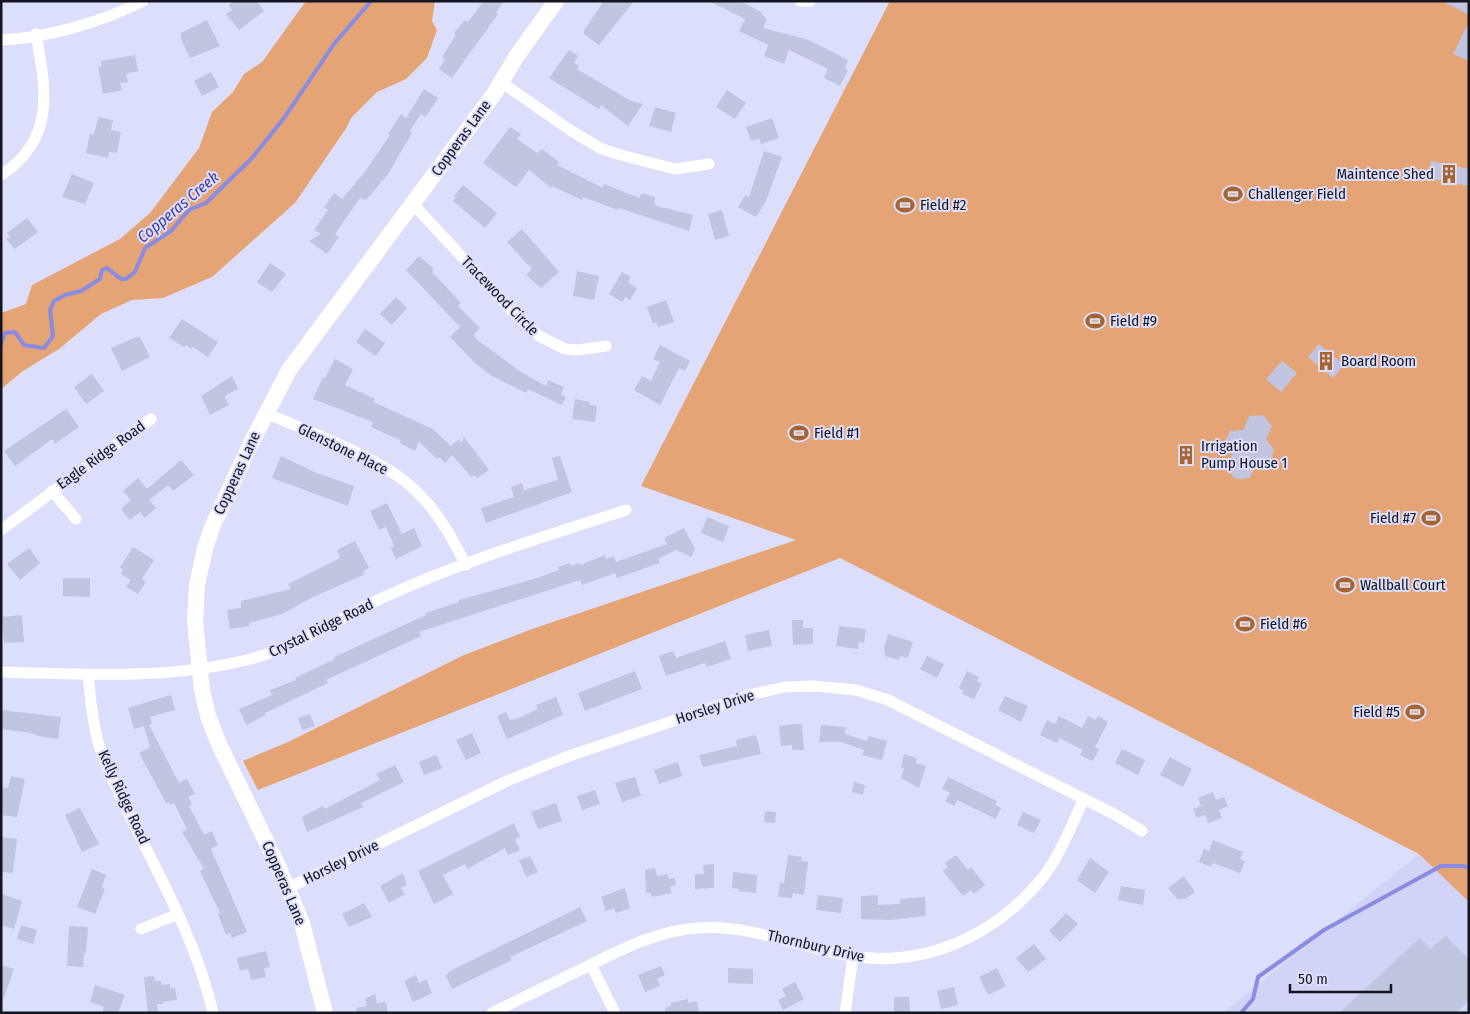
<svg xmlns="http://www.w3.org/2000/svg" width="1470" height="1014" font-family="'Fira Sans Condensed',sans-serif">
  <rect width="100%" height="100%" fill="#dcdffb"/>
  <path fill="#d1d4f7" d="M1419,854L1469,902V1013H1223Z"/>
  <path fill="#e5a475" d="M306,1H435L432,21L437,30L427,58L406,79L377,92L351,118L347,127L295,203L212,277L163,298L132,300L101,314L59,349L23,371L1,389V313L26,304L32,285L120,239L150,213L199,148L212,112L233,92L244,74L262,62Z
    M890,1H1469V902L1419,854L840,558L258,790L243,761L288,742L464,655L532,629L796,540L641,486Z"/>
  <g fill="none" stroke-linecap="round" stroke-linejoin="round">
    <path stroke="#898ce3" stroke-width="4" d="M1,344L5,333L15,332L24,345L44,348L53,336L50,310L54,301L65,295L81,291L100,279L102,270L107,268L121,279H126L135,272L145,248L171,231L189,210L206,203L252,158L284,118L334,44L371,1
      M1241,1013L1253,999L1258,977L1324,930L1441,866H1464L1469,868"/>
  </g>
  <path fill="#c2c5e0" d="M234,1H257L264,11L239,30L226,14L232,10L229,5Z
    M484,1H504L496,12L498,14L452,78L439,69L445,59L442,57L456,35L454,33L465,20L468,22Z
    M604,1H634L599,45L584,34V30Z
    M709,1H740L761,12L763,16L767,19L763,28L809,40L848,60L845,68L848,70L840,86L824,78L828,69L789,50L784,64L764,56L768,45L739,31L745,19Z
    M1442,1H1469V15Z
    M207,20L220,46L190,58L181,39V33Z
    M1469,22V61L1453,54Z
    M569,50L578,56L574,62L579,66L577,69L631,101L643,104L628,126L601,105L599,109L549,78Z
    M135,55L138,71L126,74L128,82L120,83L122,90L103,94L98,67L102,66L101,61Z
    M211,72L219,87L202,96L194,81Z
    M424,89L438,98L429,112L425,117L421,114L410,131L412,133L388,174L366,200L360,198L335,234L339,237L327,254L309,241L321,234L314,230L328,210L324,208L334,193L342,199L364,173L390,135L388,134L401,114L406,118Z
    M727,90L746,103L735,119L716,107Z
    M655,107L676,113L671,132L649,126Z
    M98,117L113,120L111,130L121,132L117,153L109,152L108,158L86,153L90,134L94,135Z
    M772,118L779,138L761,144L759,138L751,141L746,127Z
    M510,127L521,134L517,139L537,153L542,149L559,162L557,165L603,188L604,184L639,198L642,193L655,197L654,203L657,206L693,215L689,231L619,208L618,210L583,197L582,200L552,186L551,188L529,170L516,187L483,163Z
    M764,151L782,157L766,201L756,217L738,207L745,195L749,197Z
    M1431,161L1469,169V186L1428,178Z
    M72,174L94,183L85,204L62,197Z
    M463,185L497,213L485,228L453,201L456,197L454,196Z
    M722,210L729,236L715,240L708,214Z
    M27,218L38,232L15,249L6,239L10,237L7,233Z
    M522,229L559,272L541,288L526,275L532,269L507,242Z
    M419,256L434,269L432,272L461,303L458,306L480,328L474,334L476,339L521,372L546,386L548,380L564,387L561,395L566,397L562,405L528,389L526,393L492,376L476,364L450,337L460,327L406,270Z
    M270,263L286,274L272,292L257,282Z
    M577,271L599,276L594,300L573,296Z
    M622,272L631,277L628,282L637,288L630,300L625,297L622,302L609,294Z
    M396,297L407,308L392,325L380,314Z
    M666,300L674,322L658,327L656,322L653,324L647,307Z
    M182,319L218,342L208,357L193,347L192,349L186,345L184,347L169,338Z
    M365,329L385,343L376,356L356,342Z
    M136,337H140L150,357L122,371L111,348Z
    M1319,344L1344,365L1333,378L1308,357Z
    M660,345L690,361L685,371L679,368L660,405L634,390L642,376L651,381L660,362L653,359Z
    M335,359L353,369L345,385L375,399L373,402L433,429L451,446L458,440L462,442L464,437L489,470L477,478L474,475L471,477L452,455L445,463L439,457L437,459L419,442L415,451L401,444L400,440L371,427L373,422L313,399L323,377L325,378Z
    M1282,361L1297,373L1281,392L1266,379Z
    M92,374L104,391L86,404L74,387Z
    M232,376L238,389L226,395L225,398L229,405L210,415L201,396Z
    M575,399L590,402V405L597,406L595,422L572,419Z
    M66,409L79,427L55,444L52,439L15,466L4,451Z
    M1263,415L1272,426L1266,439L1274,450L1271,459L1269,464L1255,465L1250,478L1235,479L1227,468L1232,455L1224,444L1230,431L1243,430L1249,416Z
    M281,456L314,472L354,486L348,506L272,478Z
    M560,456L572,492L486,523L481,508L514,497L511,487L522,483L524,490L558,480L552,458Z
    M181,460L194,475L173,491L168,485L149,500L156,508L145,518L140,512L130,520L121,509L131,500L123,491L138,478L147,489Z
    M387,503L402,534L414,528L422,546L396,559L391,548L394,546L386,527L379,530L370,511Z
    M707,517L729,526L723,542L701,533Z
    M684,528L695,549L691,557L676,550L658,559L660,563L617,578L615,573L582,585L580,580L419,632L421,636L326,680L328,683L265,713L266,715L246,725L239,709L272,695L270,690L296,680L295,678L335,659L334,657L426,615V613L459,602V600L534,579L559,570L558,567L570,563L571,566L579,563L580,565L605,555L606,559L614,556L616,562L667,544L664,538Z
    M355,541L369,568L364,571L363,575L313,597L282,614L249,623V626L230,629L227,610L241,608V601L291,589L288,584L340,558L337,550Z
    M133,547L154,560L142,579L146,582L138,594L126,587L131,580L121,574L123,570L120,567Z
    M29,548L40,563L20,580L7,564Z
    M63,578H90V597L63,596Z
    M22,615L24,642L4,643L2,617Z
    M792,620H803V628H813V644L793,645Z
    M839,626L866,629L864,643L859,642L858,649L836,646Z
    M769,630L772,646L748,651L745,635Z
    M888,634L913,642L908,658L900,656L899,660L885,656L884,647Z
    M725,641L731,659L707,667L705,663L666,676L659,656L673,651L676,658Z
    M927,656L944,664L937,678L920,669Z
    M635,671L642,689L585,711L578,693Z
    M967,671L979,677L977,681L982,683L974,699L962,694L964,691L959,688Z
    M171,695L175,710L150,717L152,724L149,725L179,783L187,779L195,794L188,797L192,804L189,806L204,835L212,831L218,845L211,849L247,932L232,938L230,933L226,935L218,914L220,913L200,871L204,869L182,832L187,829L174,803L170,805L169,802L166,803L139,753L150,747L144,726L134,729L128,708Z
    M1005,696L1028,706L1021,722L998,710Z
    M556,697L563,715L507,739L497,716L506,712L510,720L519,718L538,709L536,705Z
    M1,710L61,717L58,739L39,736L32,733L1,729Z
    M310,714L315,726L302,730L298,718Z
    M1059,716L1082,728L1088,716L1096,720L1098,716L1108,722L1095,747L1099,749L1093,761L1080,755L1083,750L1059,738L1057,743L1040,735L1047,720L1055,724Z
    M795,724H802L804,750H792V745L781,746L779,726Z
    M821,725L846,727L845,734L867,741L868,736L887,741L882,760L862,755L864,750L841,742H819Z
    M472,733L481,753L466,760L456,740Z
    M756,735L761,754L703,767L699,755L737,746L736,740Z
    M1122,749L1145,760L1138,775L1115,763Z
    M904,754L917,758L916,763L926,766L919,788L901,778L904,768L901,767Z
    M436,755L442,768L424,775L419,762Z
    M1170,757L1192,769L1183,787L1160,775Z
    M678,762L682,776L659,784L654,770Z
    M395,765L404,782L361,803L363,807L307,832L302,817L323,806L325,809L380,780L376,774Z
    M11,776L25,779L17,817L1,815V787L8,788Z
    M635,777L641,796L622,802L615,783Z
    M948,777L997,801L995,805L1001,808L996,819L957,800L954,806L945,801L950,793L942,789Z
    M854,782L865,785L863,795L852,792Z
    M595,790L600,804L582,810L577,796Z
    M1213,792L1216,800L1224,797L1228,806L1219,810L1222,818L1208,823L1205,815L1197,818L1193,809L1201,806L1198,798Z
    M556,803L562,821L538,829L531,812Z
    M80,808L99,844L82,852L65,815Z
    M765,811L776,812L775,823L764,822Z
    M1023,812L1041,820L1034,833L1017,825Z
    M514,823L520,837L515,839L520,850L508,855L505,848L467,869L465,864L443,875L453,894L434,904L418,871Z
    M1,837L17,839L13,873L1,872Z
    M1213,840L1243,852L1240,859L1245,861L1240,873L1213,863L1211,867L1199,862L1204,849L1209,851Z
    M788,855L802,857L801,861L808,862L804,895L793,893L792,898L778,897L780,883H784Z
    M956,855L968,870L971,867L985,885L974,894L971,890L963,896L943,871L948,867L945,863Z
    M530,856L538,872L526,877L519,860Z
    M1090,858L1109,872L1095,893L1077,880Z
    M714,864V888L695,889V874H704L703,865Z
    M655,868L657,876L667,874L669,879L675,878L676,885L670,887L672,893L652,897L650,892L646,893L645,870Z
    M92,869L106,875L102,887L105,889L95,914L77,907Z
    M733,872L757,875L756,893L738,891L739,889L732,888Z
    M403,873L407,885L401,888L405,894L389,903L380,886Z
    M1184,876L1195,892L1185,899H1177L1168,888Z
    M1121,886L1145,890L1143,905L1118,900Z
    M625,888L630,908L616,913L614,908L606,911L601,897Z
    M1,894L22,901L14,929L1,925Z
    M818,895L843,898L841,913L816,910Z
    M878,895V905L900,904V899L925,897L926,916L889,920L861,919V896Z
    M364,903L372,917L349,927L342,914Z
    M580,907L587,921L510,957L512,960L452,989L446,976L450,971Z
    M1066,913L1078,924L1060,942L1049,931Z
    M21,925L37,930L33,944L17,939Z
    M69,926L88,927L86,953H84L83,967L67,966Z
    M1446,936L1469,959V1000L1456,1013H1339L1420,938L1430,949Z
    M1034,944L1046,959L1028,972L1016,958Z
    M266,951L270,967L264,968L266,977L251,980L248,969L240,971L237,958Z
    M3,965L14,969L3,1000L1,971Z
    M661,966L665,975L657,979L660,986L645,992L638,975Z
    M728,968L753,969V984L728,983Z
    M997,968L1006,986L988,995L979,977Z
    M416,975L419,983L426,979L432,993L413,1002L404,981Z
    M154,976L155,981H161V985L170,984V988H175L177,1000L163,1002V1004H157L158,1013H148L144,977Z
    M795,982L804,999L783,1010L778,1000L786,996L782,989Z
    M95,985L125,995L118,1013H102L104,1007L90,1002Z
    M954,987L958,1005L941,1009L937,991Z
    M375,994L377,1003L386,1002L388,1013H357L356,1008L367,1006L365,999Z
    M894,997H909L910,1013H894Z
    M688,999V1003L697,1001L699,1013H666L665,1008L671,1006V1003Z"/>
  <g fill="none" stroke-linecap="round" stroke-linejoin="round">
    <path stroke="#fff" stroke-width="11" d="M800,1H810
      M1,40C46,38 103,22 143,1
      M501,82L570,130L600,148L617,154L675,169L709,164
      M1,175C56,140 46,89 36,34
      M413,204L513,312L539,336L565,349L578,350L606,346
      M266,413C313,434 385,458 420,495C440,515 453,540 466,565
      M52,491L76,519
      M1,530L151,419
      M1,672C83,674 166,680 246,660C298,648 343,615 391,594C466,560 547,536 626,510
      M88,675C91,702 93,731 103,757C138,843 192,921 213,1013
      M288,888L507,781L566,757L753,694L785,687L814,686L856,690L888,700L1114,814L1142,831
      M141,929L178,914
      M591,965L615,1013
      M492,1013C523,998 553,983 584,968C620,950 656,931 697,928C749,924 795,946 845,955C922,970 996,936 1044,876C1061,853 1072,824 1084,799
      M845,1013L853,957"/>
    <path stroke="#fff" stroke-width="16" d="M325,1013L302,923L279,868L219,744L208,716L202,690L195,622L197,585L205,548L213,525L251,443L289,370L494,94L516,57L556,1"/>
  </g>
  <defs>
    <g id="building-bare" transform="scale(1.5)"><path d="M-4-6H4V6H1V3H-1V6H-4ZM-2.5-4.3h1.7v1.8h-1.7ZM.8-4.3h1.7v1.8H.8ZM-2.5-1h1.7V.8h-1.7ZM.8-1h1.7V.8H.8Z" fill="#a66430" stroke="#dcdffb" stroke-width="2.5" paint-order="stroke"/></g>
    <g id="stadium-bare" transform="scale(1.5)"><path d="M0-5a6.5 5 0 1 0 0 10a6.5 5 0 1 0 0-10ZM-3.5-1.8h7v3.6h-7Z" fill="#a66430" stroke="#dcdffb" stroke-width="2.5" paint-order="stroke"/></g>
  </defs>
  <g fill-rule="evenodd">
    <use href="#building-bare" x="1449" y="174"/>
    <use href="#stadium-bare" x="1233" y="194"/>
    <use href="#stadium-bare" x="905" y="205"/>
    <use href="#stadium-bare" x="1095" y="321"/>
    <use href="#building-bare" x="1326" y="361"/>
    <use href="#stadium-bare" x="799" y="433"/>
    <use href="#building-bare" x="1186" y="455"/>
    <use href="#stadium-bare" x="1431" y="518"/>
    <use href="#stadium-bare" x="1345" y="585"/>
    <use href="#stadium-bare" x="1245" y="624"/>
    <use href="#stadium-bare" x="1415" y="712"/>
  </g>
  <g text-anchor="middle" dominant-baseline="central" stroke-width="4" stroke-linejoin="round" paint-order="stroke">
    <g font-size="15" fill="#15151f" stroke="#dcdffb">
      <text transform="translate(461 138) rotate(-54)">Copperas Lane</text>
      <text transform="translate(500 296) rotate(46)">Tracewood Circle</text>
      <text transform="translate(343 449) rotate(26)">Glenstone Place</text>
      <text transform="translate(101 455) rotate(-36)">Eagle Ridge Road</text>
      <text transform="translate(237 473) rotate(-65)">Copperas Lane</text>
      <text transform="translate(321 628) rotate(-26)">Crystal Ridge Road</text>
      <text transform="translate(715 707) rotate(-18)">Horsley Drive</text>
      <text transform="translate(124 797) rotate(65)">Kelly Ridge Road</text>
      <text transform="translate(341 862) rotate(-26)">Horsley Drive</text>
      <text transform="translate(284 883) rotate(67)">Copperas Lane</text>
      <text transform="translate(816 946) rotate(13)">Thornbury Drive</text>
    </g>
    <g font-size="15" fill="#15151f" stroke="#dcdffb" text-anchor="start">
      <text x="1434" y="174" text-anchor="end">Maintence Shed</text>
      <text x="1248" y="194">Challenger Field</text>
      <text x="920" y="205">Field #2</text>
      <text x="1110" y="321">Field #9</text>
      <text x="1341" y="361">Board Room</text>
      <text x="814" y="433">Field #1</text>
      <text x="1201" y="446">Irrigation<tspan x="1201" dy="17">Pump House 1</tspan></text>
      <text x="1416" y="518" text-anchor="end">Field #7</text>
      <text x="1360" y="585">Wallball Court</text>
      <text x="1260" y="624">Field #6</text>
      <text x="1400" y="712" text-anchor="end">Field #5</text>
    </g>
    <g font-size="16" font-style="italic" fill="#433b9f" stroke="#dcdffb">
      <text transform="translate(178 207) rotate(-40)">Copperas Creek</text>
    </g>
  </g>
  <rect width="1470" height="1014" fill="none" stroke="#15151f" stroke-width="5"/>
  <path d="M1290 984v8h101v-8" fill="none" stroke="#15151f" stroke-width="2.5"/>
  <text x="1298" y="984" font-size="15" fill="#15151f" stroke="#dcdffb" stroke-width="4" paint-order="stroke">50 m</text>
</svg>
